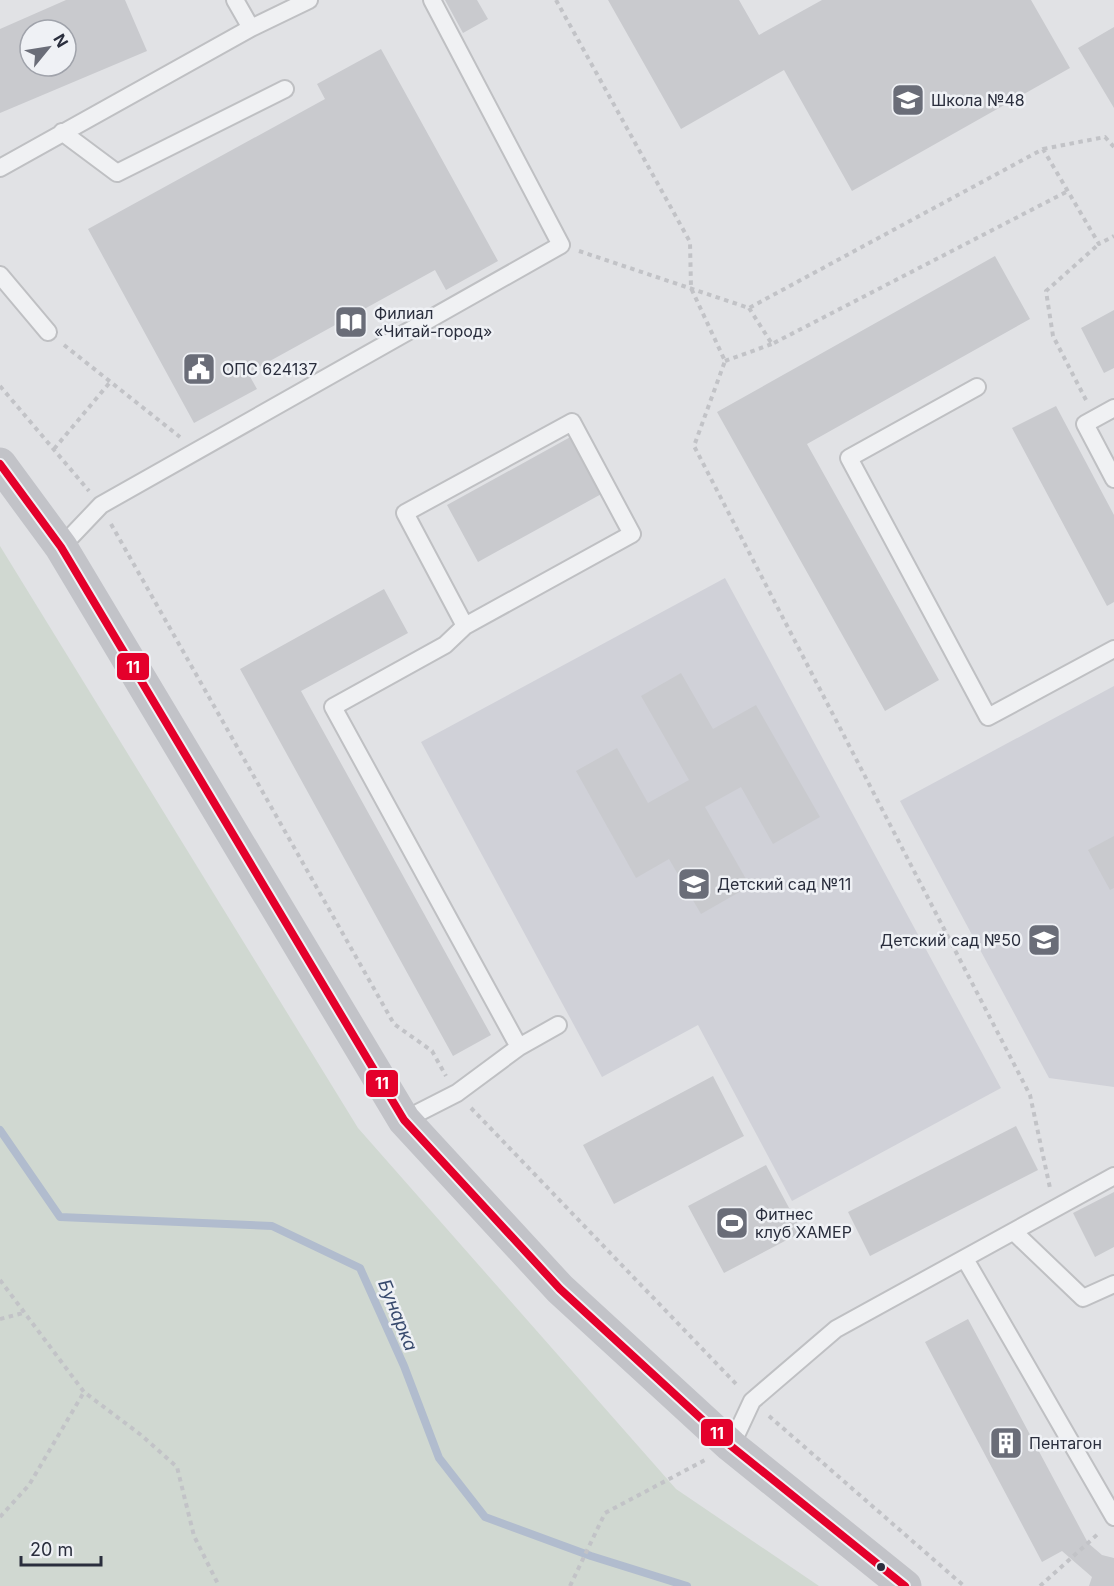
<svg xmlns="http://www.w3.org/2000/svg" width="1114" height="1586" font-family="Inter,sans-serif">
  <rect width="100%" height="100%" fill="#e1e2e5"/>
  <path fill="#d0d1d8" d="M725,578L1001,1088L792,1201L698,1025L602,1077L421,742Z
    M1114,686V1087L1049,1078L900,801Z"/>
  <path fill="#d0d8d1" d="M0,546L358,1128L676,1489L819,1586H0Z"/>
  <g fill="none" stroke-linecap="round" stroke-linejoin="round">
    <path stroke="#b1bcce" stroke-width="8" d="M0,1130L60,1217L272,1226L360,1268L404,1366L439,1458L485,1517L591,1556L687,1586"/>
  </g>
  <path fill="#c9cace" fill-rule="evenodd" d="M66,0H125L147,51L0,113V29ZM30,30H66V66H30Z
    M445,0H477L488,19L463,33Z
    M608,0H739L759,35L822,0H1031L1070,68L852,191L784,70L681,129Z
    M1114,27V108L1078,48Z
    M381,49L498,261L446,290L435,270L248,373L257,389L194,423L88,229L325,99L317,84Z
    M995,256L1030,319L807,444L939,680L885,711L717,412Z
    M1114,310V368L1104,373L1081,328Z
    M1056,406L1114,515V602L1107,606L1012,428Z
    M574,435L605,492L478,562L447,505Z
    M384,589L408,633L301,691L491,1035L453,1056L240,669Z
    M681,673L713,729L756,705L820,817L773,844L741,787L705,807L750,886L701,914L669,859L636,878L576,771L617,748L648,803L689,780L641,696Z
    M1114,836V888L1110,890L1088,850Z
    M713,1076L744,1136L614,1204L583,1145Z
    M1016,1126L1038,1170L870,1256L848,1212Z
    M766,1165L802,1232L724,1273L688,1206Z
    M1114,1192V1247L1095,1257L1073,1213Z
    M968,1319L1088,1543L1102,1555L1114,1558V1586H1089L1092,1577L1062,1551L1042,1562L925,1342Z"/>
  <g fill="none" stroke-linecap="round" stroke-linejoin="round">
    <g stroke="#bfc0c3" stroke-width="20">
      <path id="lane" d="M235,0L251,28
        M62,132L117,173L285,89
        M0,168L251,28L309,0
        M0,275L48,332
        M977,387L849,458L988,717L1114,649
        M1114,408L1085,424L1114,479
        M61,547L101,505L561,245L432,0
        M519,1047L558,1025
        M404,1120L457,1093L519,1047L333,707L445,645L465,626L632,534L572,422L405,513L465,626
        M1014,1232L1083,1298L1114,1284
        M965,1259L1114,1517
        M731,1446L752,1401L836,1329L1114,1176"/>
    </g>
    <path stroke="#c2c3c7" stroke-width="4" stroke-dasharray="4.5 4.5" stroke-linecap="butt" d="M556,0L690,242L691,288L725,361L694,446L1030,1095L1050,1188
      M1043,149L1105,137L1114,147
      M579,251L749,308L1043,149L1099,244L1114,236
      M749,308L772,344L1068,191
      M64,345L180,437
      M725,361L772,344
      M0,386L89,491
      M1086,400L1053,336L1046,291L1099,244
      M54,449L111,381
      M111,524L394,1024L432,1051L446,1076
      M471,1108L738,1386
      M0,1280L84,1392L141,1435L177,1467L194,1536L219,1586
      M0,1319L23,1313
      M769,1416L964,1586
      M0,1517L29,1485L84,1392
      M570,1586L605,1513L705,1460
      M1040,1586L1099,1533"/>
    <use href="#lane" stroke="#f0f1f3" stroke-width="16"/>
    <path stroke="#c2c3c8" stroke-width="33" d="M0,464L61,547L404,1120L560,1289L731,1446L905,1586"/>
    <g stroke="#eff1f5" stroke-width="12">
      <path id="bus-1" d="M0,464L61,547L404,1120L560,1289L731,1446L905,1586"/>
    </g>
    <use href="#bus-1" stroke="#e4002b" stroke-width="8"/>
  </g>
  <defs>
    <g id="school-square" transform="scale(1.725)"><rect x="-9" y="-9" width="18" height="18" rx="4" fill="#6a6d78" stroke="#eff1f5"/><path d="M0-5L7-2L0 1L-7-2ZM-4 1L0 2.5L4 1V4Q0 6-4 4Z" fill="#fff"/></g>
    <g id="library-square" transform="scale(1.725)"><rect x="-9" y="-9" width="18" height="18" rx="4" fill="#6a6d78" stroke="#eff1f5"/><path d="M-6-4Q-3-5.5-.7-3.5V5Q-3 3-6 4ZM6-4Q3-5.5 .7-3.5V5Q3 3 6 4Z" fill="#fff"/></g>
    <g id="civic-square" transform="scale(1.725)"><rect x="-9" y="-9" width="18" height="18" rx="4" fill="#6a6d78" stroke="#eff1f5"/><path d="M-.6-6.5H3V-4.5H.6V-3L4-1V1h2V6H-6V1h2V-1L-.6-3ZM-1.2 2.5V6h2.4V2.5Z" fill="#fff"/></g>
    <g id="stadium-square" transform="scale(1.725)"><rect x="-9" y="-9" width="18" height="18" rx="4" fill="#6a6d78" stroke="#eff1f5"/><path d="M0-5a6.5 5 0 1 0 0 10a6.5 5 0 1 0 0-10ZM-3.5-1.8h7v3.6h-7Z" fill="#fff"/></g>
    <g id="building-square" transform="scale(1.725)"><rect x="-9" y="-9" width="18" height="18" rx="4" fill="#6a6d78" stroke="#eff1f5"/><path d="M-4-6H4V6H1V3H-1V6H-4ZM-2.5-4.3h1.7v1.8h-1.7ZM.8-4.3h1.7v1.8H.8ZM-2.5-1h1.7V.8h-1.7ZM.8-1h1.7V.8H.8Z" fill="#fff"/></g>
  </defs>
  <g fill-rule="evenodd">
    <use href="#school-square" x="908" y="100"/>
    <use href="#library-square" x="351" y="322"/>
    <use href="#civic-square" x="199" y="369"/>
    <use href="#school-square" x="694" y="884"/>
    <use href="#school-square" x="1044" y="940"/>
    <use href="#stadium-square" x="732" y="1223"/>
    <use href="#building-square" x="1006" y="1443"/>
  </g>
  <circle fill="#2a2e3d" stroke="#eff1f5" stroke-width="2" cx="881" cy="1567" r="5"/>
  <g text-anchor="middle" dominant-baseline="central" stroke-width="5" stroke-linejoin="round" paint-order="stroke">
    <g font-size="16" fill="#2a2e3d" stroke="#eff1f5" text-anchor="start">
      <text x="931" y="100">Школа №48</text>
      <text x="374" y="313">Филиал<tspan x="374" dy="18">«Читай-город»</tspan></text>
      <text x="222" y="369">ОПС 624137</text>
      <text x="717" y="884">Детский сад №11</text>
      <text x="1021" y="940" text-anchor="end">Детский сад №50</text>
      <text x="755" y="1214">Фитнес<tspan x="755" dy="18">клуб ХАМЕР</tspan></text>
      <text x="1029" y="1443">Пентагон</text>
    </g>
    <g font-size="18" font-style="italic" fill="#37496d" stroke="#eff1f5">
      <text transform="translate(398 1315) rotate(68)">Бунарка</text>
    </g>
  </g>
  <g stroke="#eff1f5" stroke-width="2">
    <rect x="116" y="652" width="34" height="29" rx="6" fill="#e4002b"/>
    <rect x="365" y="1069" width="34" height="29" rx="6" fill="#e4002b"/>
    <rect x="700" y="1418" width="34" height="29" rx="6" fill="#e4002b"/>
  </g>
  <g font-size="16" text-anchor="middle" font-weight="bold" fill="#fff">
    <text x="133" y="673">11</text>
    <text x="382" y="1089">11</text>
    <text x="717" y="1439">11</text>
  </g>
  <g transform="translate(48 48) rotate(60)"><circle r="28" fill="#eff1f5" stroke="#a0a3ab" stroke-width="1.5"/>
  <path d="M0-4.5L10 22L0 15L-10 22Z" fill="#6a6d78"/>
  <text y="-9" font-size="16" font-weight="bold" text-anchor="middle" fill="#2a2e3d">N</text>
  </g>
  <path d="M21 1556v9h80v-9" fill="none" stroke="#2a2e3d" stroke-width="3"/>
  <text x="30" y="1556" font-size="18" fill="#2a2e3d" stroke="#eff1f5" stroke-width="4.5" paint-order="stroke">20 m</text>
</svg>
